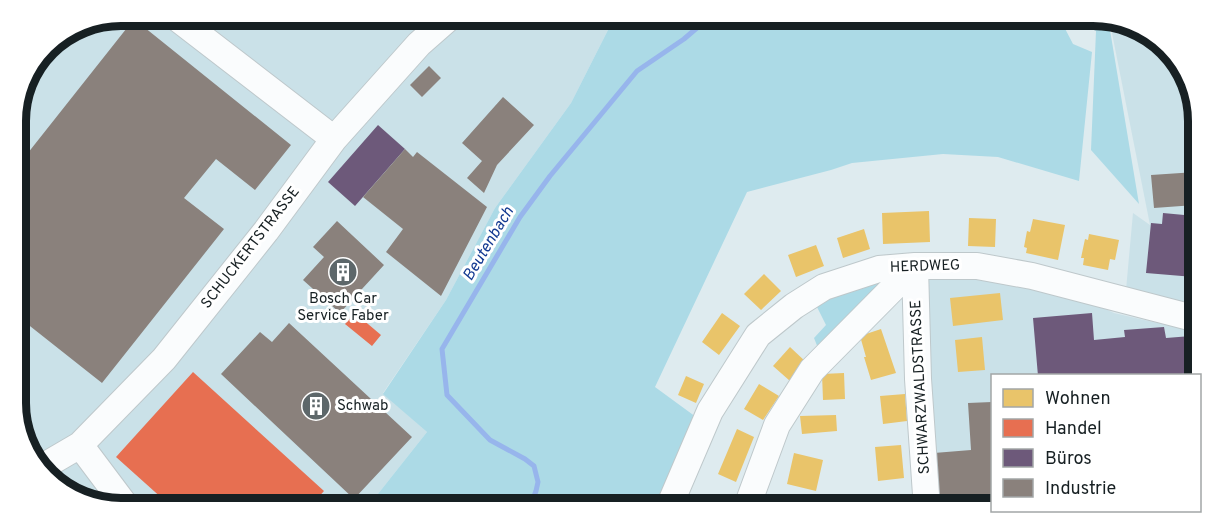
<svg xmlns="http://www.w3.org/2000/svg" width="1213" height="524" font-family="Overpass,sans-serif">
  <rect width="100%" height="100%" fill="#deebef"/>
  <path fill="#cae1e8" d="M120,15H657L608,30L571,103L495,208L446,300L383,393L427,432L366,509H120L80,501L41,473L17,424L15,113L26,73L51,41Z
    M1109,18L1133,23L1176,56L1197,106L1193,301H1125L1133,213L1150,225Z
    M915,266L1032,276L1114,313L1192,331V375L992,376V509H927Z"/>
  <path fill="#acdae6" d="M657,15H1093L1108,18L1139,204L1091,150L1096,31L1077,20L1059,17L1073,44L1092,52L1079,181L998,157L943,154L852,163L831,170L747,192L655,387L696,417L656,509H366L427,432L383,394L446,300L495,208L571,103L608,30Z
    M873,281L879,286L818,348L814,338L826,325L817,307L835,296Z"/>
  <path fill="#e9c46a" d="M929,211L930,242L883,244L882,213Z
    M969,218L996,219L995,247L968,246Z
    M1033,219L1065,225L1058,260L1026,253L1027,248L1024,247L1027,231L1030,232Z
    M864,229L870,249L843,258L837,238Z
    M1089,234L1119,240L1115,260L1110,259L1108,270L1083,265L1084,258H1081L1085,239L1088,240Z
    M816,245L824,266L796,277L788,255Z
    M764,274L781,291L761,310L744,294Z
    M1000,293L1003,320L953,326L950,298Z
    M722,313L740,326L719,355L702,342Z
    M881,329L896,373L871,380L864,357H866L860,336Z
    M982,337L985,370L958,372L955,340Z
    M790,347L807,363L790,381L773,366Z
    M844,373L845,399L823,400L822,374Z
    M686,376L704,384L696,403L678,395Z
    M759,384L779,396L763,420L744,409Z
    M905,394L907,421L883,424L880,396Z
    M836,415L837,431L802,434L800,416Z
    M737,429L754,437L736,482L718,474Z
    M901,445L904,478L878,481L875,447Z
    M794,453L823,460L816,491L787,484Z
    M905,495L906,509H882L881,498Z
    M711,504L724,509H709Z"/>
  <path fill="#e76f51" d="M355,313L381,335L372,346L345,324Z
    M193,372L324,491L308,509H174L116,457Z"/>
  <path fill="#6d597a" d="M378,125L405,149L355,206L328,182Z
    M1163,213L1195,216L1194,277L1146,273L1151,223L1162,224Z
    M1092,313L1094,340L1125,337L1124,330L1164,327L1166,338L1191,336L1192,373L1159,376H1038L1033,318Z"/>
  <path fill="#8a817c" d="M134,19L291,145L255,190L216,159L184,198L224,229L102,383L16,315V168Z
    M429,66L441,78L422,97L410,85Z
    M503,97L534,125L497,165L484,193L467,178L482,161L462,143Z
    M405,149L413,157L417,152L487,207L441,296L386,252L403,229L363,197Z
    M1196,172L1195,205L1154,208L1151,175Z
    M337,221L384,265L340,313L303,280L324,257L313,247Z
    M289,323L412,437L354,499L221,374L260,332L272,342Z
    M992,402V509H938L934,453L971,450L968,403Z"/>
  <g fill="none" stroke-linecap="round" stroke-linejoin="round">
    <path stroke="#97b5ec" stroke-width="5" d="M524,509L533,499L536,491L538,482L534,466L525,459L490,440L447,395L442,349L520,217L550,176L637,71L684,39L712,15"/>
    <g stroke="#bec8cb" stroke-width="28">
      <path id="minor" d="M173,15L334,139
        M915,266L918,379L927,509
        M80,445L128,509
        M39,469L80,445L164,359L266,231L334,139L419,44L452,15
        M668,509L710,411L758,335L794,306L824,287L879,269L915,266H977L1032,276L1193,318
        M746,509L777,425L812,370L915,266"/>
    </g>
    <use href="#minor" stroke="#fafcfd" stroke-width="26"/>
  </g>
  <defs>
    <g id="building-disc" transform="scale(1.5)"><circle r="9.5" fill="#5d676a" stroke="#fff"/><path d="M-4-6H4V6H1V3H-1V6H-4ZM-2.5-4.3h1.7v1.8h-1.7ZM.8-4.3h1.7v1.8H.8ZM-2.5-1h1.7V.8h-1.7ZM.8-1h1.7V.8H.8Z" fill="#fff"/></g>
  </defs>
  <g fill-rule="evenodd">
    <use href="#building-disc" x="343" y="272"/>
    <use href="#building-disc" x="316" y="406"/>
  </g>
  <g text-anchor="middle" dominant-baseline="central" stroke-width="6" stroke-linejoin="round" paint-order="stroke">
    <g font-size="15" fill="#172023" stroke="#fff">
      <text transform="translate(251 248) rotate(-52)">SCHUCKERTSTRASSE</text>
      <text transform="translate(925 267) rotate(-2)">HERDWEG</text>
      <text transform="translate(921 387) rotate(-93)">SCHWARZWALDSTRASSE</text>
    </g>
    <g font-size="15" fill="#172023" stroke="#fff">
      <text x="343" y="299">Bosch Car<tspan x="343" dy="17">Service Faber</tspan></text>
      <text x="337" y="406" text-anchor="start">Schwab</text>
    </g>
    <g font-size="16" font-style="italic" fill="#153b92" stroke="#fff">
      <text transform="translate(489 244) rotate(-59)">Beutenbach</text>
    </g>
  </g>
  <path d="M0 0H1213V524H0ZM121 26H1093A95 95 0 0 1 1188 121V403A95 95 0 0 1 1093 498H121A95 95 0 0 1 26 403V121A95 95 0 0 1 121 26Z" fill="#fff" fill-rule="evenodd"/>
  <path fill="none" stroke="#172023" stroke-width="8" d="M121 26H1093A95 95 0 0 1 1188 121V403A95 95 0 0 1 1093 498H121A95 95 0 0 1 26 403V121A95 95 0 0 1 121 26Z"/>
  <rect x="991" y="374" width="210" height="138" fill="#ffffff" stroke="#a2a6a7" stroke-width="1.5"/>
  <rect x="1003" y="389" width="30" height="18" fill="#e9c46a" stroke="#a2a6a7" stroke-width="1.5"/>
  <text x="1045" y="404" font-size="18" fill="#172023">Wohnen</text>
  <rect x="1003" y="419" width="30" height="18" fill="#e76f51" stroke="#a2a6a7" stroke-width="1.5"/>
  <text x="1045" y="434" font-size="18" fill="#172023">Handel</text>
  <rect x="1003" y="449" width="30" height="18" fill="#6d597a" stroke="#a2a6a7" stroke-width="1.5"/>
  <text x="1045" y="464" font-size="18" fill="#172023">Büros</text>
  <rect x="1003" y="479" width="30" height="18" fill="#8a817c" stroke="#a2a6a7" stroke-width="1.5"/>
  <text x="1045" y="494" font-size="18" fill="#172023">Industrie</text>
</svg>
